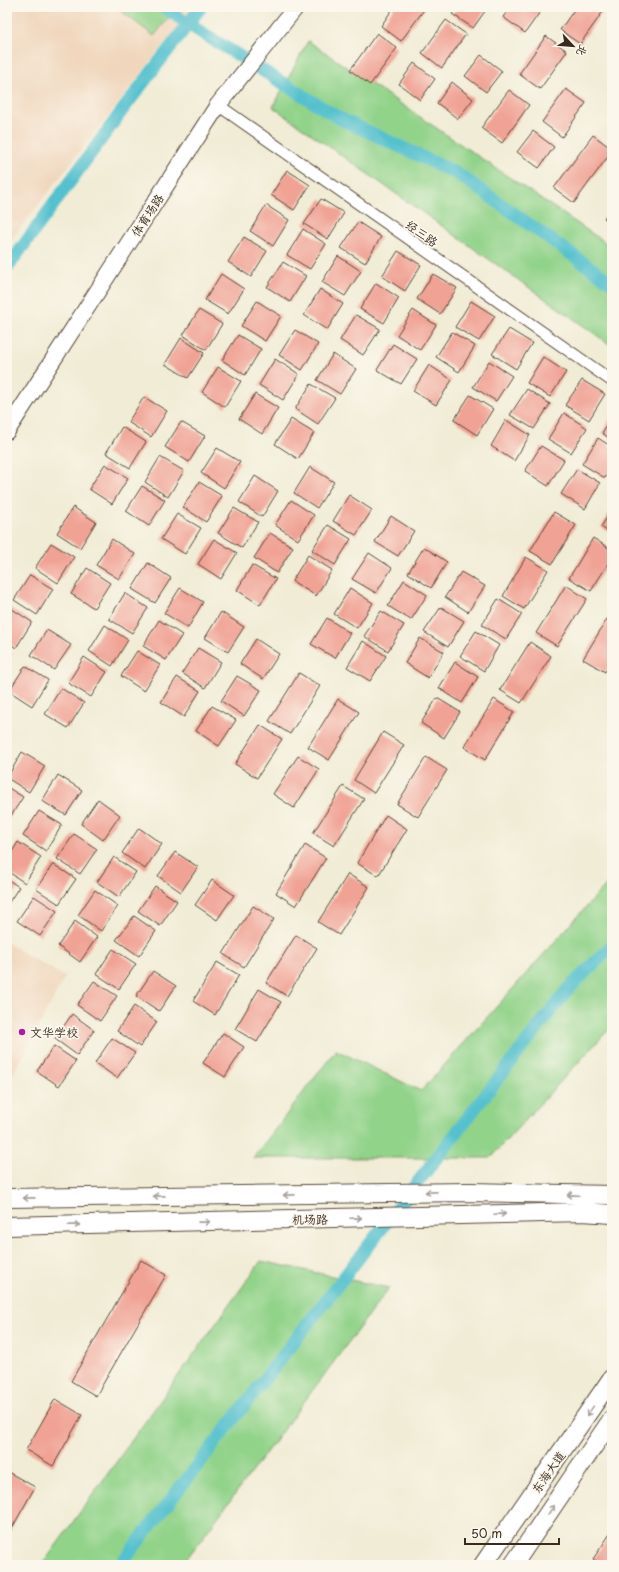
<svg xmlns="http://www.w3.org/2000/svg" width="619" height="1572" font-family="'Playpen Sans','LXGW WenKai TC',sans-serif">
  <rect width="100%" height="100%" fill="#fbf7ec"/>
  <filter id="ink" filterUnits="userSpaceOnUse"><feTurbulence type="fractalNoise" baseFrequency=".025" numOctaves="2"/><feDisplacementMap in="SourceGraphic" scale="8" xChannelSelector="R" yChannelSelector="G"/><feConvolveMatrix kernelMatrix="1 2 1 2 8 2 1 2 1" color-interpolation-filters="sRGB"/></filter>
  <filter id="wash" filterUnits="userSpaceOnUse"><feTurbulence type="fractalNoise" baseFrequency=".012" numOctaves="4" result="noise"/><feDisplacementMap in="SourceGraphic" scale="16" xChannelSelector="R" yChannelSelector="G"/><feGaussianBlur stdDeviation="0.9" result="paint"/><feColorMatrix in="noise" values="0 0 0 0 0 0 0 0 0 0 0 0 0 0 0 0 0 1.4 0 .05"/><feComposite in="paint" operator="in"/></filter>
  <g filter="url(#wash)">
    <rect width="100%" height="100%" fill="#f1ecd5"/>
    <path fill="#f0d6bc" d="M7,7H193L7,245Z
      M7,943L65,977L7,1086Z"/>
    <path fill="#92d38a" stroke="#667e54" d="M116,7H177L154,36Z
      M308,41L612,247V346L273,107Z
      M612,878V1026L490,1158H253L336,1050L421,1091Z
      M261,1261L389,1288L182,1565H42Z"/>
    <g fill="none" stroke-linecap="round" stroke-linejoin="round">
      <path stroke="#55c1ce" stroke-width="13" d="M164,7L188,24L339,118L458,174L612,283
        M7,268L121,112L201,7
        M120,1565L568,989L612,946"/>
    </g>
    <g id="blocks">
      <path fill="#f0a294" d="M394,7H426L401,41L381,26Z
        M457,7H488L473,28L452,14Z
        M511,7H533L540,12L525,33L503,17Z
        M576,7H599L604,10L580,44L560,30Z
        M446,20L466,34L442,68L422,53Z
        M377,33L397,48L370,85L350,70Z
        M546,36L567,51L540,89L519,74Z
        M481,55L502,71L486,92L465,76Z
        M414,63L435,79L420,100L399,84Z
        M452,82L473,99L458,119L437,103Z
        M566,89L586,103L562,137L542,122Z
        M509,90L529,105L502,143L481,128Z
        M533,131L554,147L539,168L517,152Z
        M593,135L612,149V151L574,203L554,188Z
        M287,170L310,185L294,210L271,195Z
        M321,199L344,213L328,239L304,224Z
        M266,205L289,220L273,246L250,231Z
        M612,207V224L604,218Z
        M358,222L381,237L365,263L341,248Z
        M303,229L326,244L310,269L287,255Z
        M244,237L267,251L251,277L228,262Z
        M398,251L421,265L405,291L382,276Z
        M338,256L361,271L345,296L322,282Z
        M283,262L306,276L290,302L267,287Z
        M221,274L244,289L228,314L205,300Z
        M433,274L457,288L440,314L417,299Z
        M376,283L399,298L384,323L360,309Z
        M320,289L343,304L327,330L304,315Z
        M257,301L281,316L265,341L241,326Z
        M471,301L495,316L479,341L455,327Z
        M199,310L222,324L206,350L183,335Z
        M413,310L436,325L420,350L397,335Z
        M356,315L380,329L363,355L340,340Z
        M509,329L532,343L516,369L492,354Z
        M295,330L318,344L302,370L279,355Z
        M452,332L475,346L459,372L436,357Z
        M238,335L261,349L245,375L222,360Z
        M181,338L204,353L188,378L165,364Z
        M393,344L417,359L401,384L377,370Z
        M333,354L356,369L340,394L317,380Z
        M543,357L566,372L550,397L527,383Z
        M275,359L299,374L283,400L259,385Z
        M489,361L512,376L496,401L473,387Z
        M429,365L452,380L436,405L413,391Z
        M218,367L241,381L225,407L202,392Z
        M582,380L605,394L589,420L565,405Z
        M311,384L335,398L318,424L295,409Z
        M527,389L550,404L534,429L510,415Z
        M255,394L278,408L262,434L239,419Z
        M470,395L493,409L477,435L454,420Z
        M144,397L167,411L151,437L128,422Z
        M564,413L587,428L571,453L548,439Z
        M612,416V440L602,433Z
        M291,419L314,433L298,459L275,444Z
        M506,420L530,435L514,461L491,446Z
        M181,422L205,436L189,462L165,447Z
        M122,427L146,442L130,468L106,453Z
        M598,438L612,447V467L605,478L582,464Z
        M541,446L564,460L548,486L525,471Z
        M217,448L240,462L224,488L201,473Z
        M160,457L184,471L168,497L145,482Z
        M105,464L128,478L112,504L89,489Z
        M310,467L334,482L317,508L294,493Z
        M577,469L600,483L585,509L561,494Z
        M255,476L278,491L262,517L239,502Z
        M199,482L222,496L206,522L183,507Z
        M142,486L165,500L149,526L126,511Z
        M349,495L372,510L356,535L333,521Z
        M291,500L314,515L298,540L275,525Z
        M73,507L96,522L80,548L57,533Z
        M234,508L258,522L242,548L218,533Z
        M612,509V534L601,527Z
        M554,512L576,525L552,564L530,551Z
        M177,514L201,528L185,554L161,539Z
        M391,516L414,531L398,556L375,542Z
        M328,525L351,539L335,565L312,550Z
        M270,533L293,547L277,573L254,558Z
        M593,538L612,550V557L591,591L569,578Z
        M112,539L135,554L119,579L96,565Z
        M214,539L237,553L221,579L198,564Z
        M51,543L74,557L58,583L35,568Z
        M424,547L447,562L431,588L408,573Z
        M369,553L392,568L376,593L352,579Z
        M308,555L332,570L316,596L292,581Z
        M526,557L548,570L524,609L503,596Z
        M148,563L171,578L155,603L132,589Z
        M252,565L276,579L260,605L237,590Z
        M87,568L110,583L94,608L71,594Z
        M461,572L485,586L468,612L445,597Z
        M30,575L53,589L37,615L14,600Z
        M404,580L427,595L411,620L388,606Z
        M566,585L587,599L557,646L536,633Z
        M180,588L203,602L188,628L164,613Z
        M350,588L373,603L357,628L334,614Z
        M125,593L148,608L132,633L109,619Z
        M498,599L522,614L506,639L482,625Z
        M9,607L32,622L16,648L7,642V610Z
        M441,607L464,621L448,647L424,632Z
        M381,611L404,625L388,651L364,636Z
        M221,612L244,627L228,652L205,638Z
        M327,618L350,633L335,658L311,644Z
        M607,619L612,622V661L605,672L583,659Z
        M159,620L182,635L166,660L143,646Z
        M105,625L128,640L112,666L89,651Z
        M47,630L71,645L54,670L31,655Z
        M476,631L499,645L484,671L460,656Z
        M420,638L444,652L428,678L405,663Z
        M256,639L279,654L263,679L240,664Z
        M363,641L386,656L370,681L347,667Z
        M530,642L551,656L521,703L500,690Z
        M198,648L221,662L205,688L182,673Z
        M7,651L12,654L7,663Z
        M137,651L160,665L144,691L121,676Z
        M84,657L107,672L91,697L68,683Z
        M455,662L478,677L462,703L439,688Z
        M25,666L48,680L32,706L9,691Z
        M299,673L320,686L290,734L269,721Z
        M237,676L261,690L244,716L221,701Z
        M177,677L200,691L184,717L161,702Z
        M61,688L84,703L68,728L45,714Z
        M437,698L460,712L444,738L421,723Z
        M338,699L359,712L329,760L308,747Z
        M494,699L514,712L485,760L464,747Z
        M212,706L236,720L219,746L196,731Z
        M260,725L282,739L257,778L235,764Z
        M383,732L404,745L374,793L354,780Z
        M22,752L45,766L29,792L7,778Z
        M298,756L319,769L294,808L273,794Z
        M426,757L447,770L418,817L397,804Z
        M58,775L82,790L66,815L42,801Z
        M343,786L364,799L334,846L313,833Z
        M7,787L23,797L7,822Z
        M98,799L120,815L103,840L81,824Z
        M39,811L62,825L46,851L23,836Z
        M386,815L407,829L378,876L357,863Z
        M139,828L162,844L145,869L122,853Z
        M74,834L97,849L80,874L57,859Z
        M18,842L41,857L25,883L7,871V860Z
        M305,845L326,858L296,906L276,893Z
        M175,852L198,867L181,892L158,876Z
        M114,857L136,872L119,897L97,882Z
        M53,864L76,879L59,904L36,889Z
        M348,874L369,887L339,935L318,922Z
        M7,879L19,887L7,905Z
        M212,880L234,895L217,920L195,905Z
        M155,886L177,901L160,926L138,911Z
        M95,890L118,906L101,931L78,915Z
        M34,896L57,911L40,936L17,921Z
        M253,906L274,919L244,967L223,954Z
        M134,916L156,931L139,956L116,940Z
        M75,921L97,937L80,962L58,946Z
        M296,935L317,948L287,996L266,983Z
        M113,949L136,964L119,989L96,974Z
        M217,962L239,975L215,1015L193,1001Z
        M153,971L176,986L159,1011L136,996Z
        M94,981L117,996L100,1021L77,1005Z
        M259,989L281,1002L257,1042L235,1029Z
        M134,1006L157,1022L140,1047L117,1031Z
        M72,1014L94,1030L77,1055L55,1039Z
        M223,1033L244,1047L225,1077L203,1063Z
        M112,1038L135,1053L117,1078L95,1063Z
        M54,1046L76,1061L59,1086L37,1071Z
        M141,1260L166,1275L96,1396L71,1381Z
        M55,1399L82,1415L53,1466L26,1450Z
        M8,1472L35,1487L7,1537V1474Z
        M612,1531V1565H601L593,1559Z"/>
    </g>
  </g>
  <g filter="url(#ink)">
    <use href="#blocks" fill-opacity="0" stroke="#564739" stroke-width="1"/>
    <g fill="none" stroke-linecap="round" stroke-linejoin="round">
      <g stroke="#564739" stroke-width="13">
        <path id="street" d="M218,105L612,381"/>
      </g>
      <g stroke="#564739" stroke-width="18">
        <path id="secondary" d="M7,431L218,105L296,7"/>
      </g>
      <g stroke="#564739" stroke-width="20">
        <path id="primary" d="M7,1198L470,1192L612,1195
          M7,1226L582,1212L612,1214
          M483,1565L612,1378
          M513,1565L612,1419"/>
      </g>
      <use href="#street" stroke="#fff" stroke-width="11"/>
      <use href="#secondary" stroke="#fff" stroke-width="16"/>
      <use href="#primary" stroke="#fff" stroke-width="18"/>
    </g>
    <defs><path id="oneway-shaft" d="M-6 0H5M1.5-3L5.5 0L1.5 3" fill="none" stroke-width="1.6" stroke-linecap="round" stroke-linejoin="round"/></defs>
    <g stroke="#a79f9a">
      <use href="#oneway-shaft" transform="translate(431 1192) rotate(179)"/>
      <use href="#oneway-shaft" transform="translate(289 1195) rotate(179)"/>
      <use href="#oneway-shaft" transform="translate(573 1195) rotate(-178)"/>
      <use href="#oneway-shaft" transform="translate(159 1196) rotate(179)"/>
      <use href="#oneway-shaft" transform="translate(29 1198) rotate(179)"/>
      <use href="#oneway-shaft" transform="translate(500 1214) rotate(-2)"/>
      <use href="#oneway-shaft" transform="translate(356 1218) rotate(-2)"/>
      <use href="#oneway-shaft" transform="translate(204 1222) rotate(-1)"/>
      <use href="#oneway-shaft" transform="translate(74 1225) rotate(-1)"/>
      <use href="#oneway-shaft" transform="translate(590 1411) rotate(125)"/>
      <use href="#oneway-shaft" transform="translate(551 1510) rotate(-56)"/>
    </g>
  </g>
  <circle fill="#b5179e" stroke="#fbf7ec" stroke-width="1.5" cx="22" cy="1032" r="4"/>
  <g text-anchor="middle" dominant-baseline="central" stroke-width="3.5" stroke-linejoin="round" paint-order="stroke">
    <g font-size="12" fill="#3b2a1e" stroke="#fbf7ec">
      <text transform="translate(147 215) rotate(-57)">体育场路</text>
      <text transform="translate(422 233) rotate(35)">经三路</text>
      <text transform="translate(310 1219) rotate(-1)">机场路</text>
      <text transform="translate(548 1472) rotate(-55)">东海大道</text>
    </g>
    <g font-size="12" fill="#3b2a1e" stroke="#fbf7ec" text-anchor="start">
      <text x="30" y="1032">文华学校</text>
    </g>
  </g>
  <rect width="619" height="1572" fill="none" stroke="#fbf7ec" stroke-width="24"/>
  <g transform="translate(573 46) rotate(116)" stroke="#fbf7ec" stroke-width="3" paint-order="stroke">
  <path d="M0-3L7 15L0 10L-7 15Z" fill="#3b2a1e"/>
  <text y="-6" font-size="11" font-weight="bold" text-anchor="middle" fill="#3b2a1e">北</text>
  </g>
  <path d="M465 1538v6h94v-6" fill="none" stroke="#3b2a1e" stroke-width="2"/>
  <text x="471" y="1538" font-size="12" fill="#3b2a1e" stroke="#fbf7ec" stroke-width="3" paint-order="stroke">50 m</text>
</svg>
